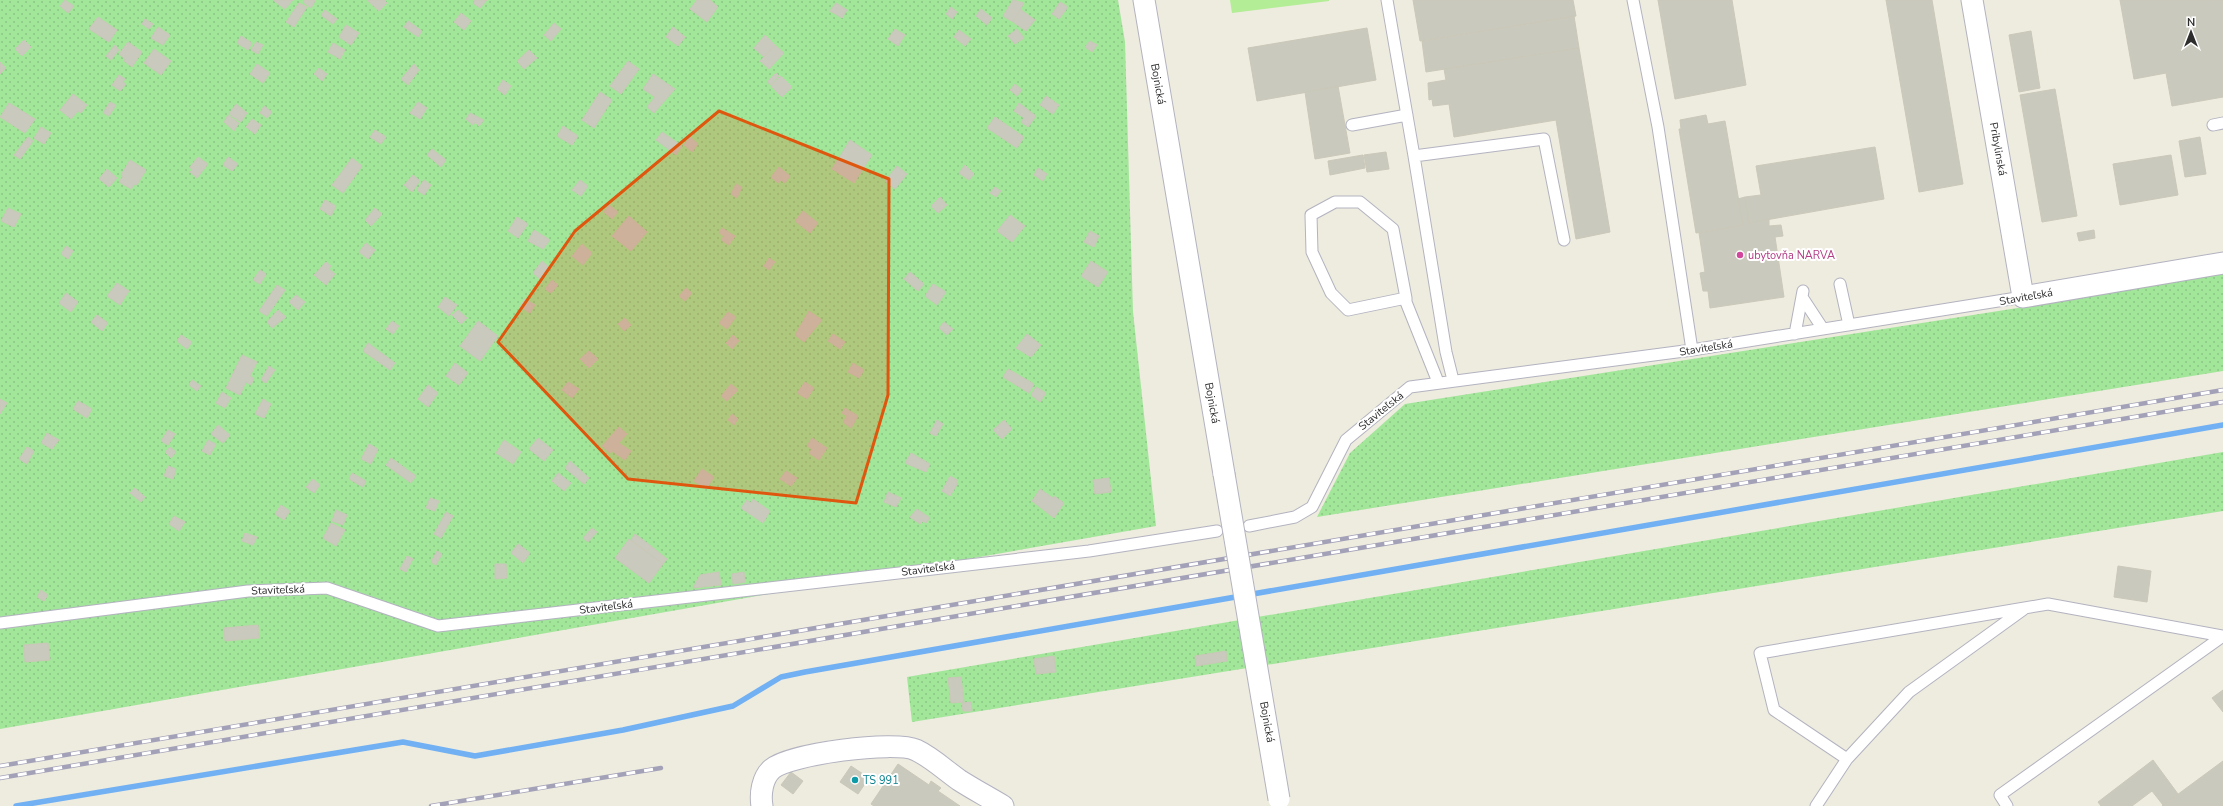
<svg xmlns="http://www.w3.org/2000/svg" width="2223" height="806" font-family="'Nunito Sans',sans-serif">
  <defs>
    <pattern id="garden-dots" width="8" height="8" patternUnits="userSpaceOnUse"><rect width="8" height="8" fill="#a2e69a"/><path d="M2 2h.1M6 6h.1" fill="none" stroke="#8cc685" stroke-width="1.8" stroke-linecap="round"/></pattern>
  </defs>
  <rect width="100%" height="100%" fill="#eeebdf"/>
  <path fill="url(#garden-dots)" d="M0,0H1118L1125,42L1133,312L1156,526L0,729Z
    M2223,273V371L1317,517L1350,453L1405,404L2024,307Z
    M2223,452V511L912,722L907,677Z"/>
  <path fill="#b3ed96" d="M1230,0H1329V1L1232,13Z"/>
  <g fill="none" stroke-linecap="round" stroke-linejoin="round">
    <path stroke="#70b0f3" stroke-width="5.5" d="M16,806L403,742L475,756L623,730L733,706L781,677L805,672L2223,425"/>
  </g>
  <path fill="#cac9bd" stroke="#cac8b8" d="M65,0L74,6L68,13L60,6Z
    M273,0H293L285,9Z
    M304,0H314L315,1L311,8L303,2Z
    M367,0H384L387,3L379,11Z
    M475,0H487L480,8L473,3Z
    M697,0H710L718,7L707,22L690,9Z
    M1013,0L1024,3L1013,22L1003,16Z
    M1413,0H1573L1576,16L1420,41Z
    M1658,0H1732L1746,85L1675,99Z
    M1886,0H1932L1963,184L1919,192Z
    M2120,0H2223V97L2172,106L2166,73L2134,79Z
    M1060,2L1068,7L1059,19L1052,14Z
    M299,3L307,7L294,27L286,22Z
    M836,3L847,10L842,18L830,11Z
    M951,7L957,12L952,19L946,14Z
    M981,9L992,18L987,25L976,16Z
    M1020,9L1035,20L1026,31L1013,22Z
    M325,10L337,19L333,24L321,15Z
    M461,13L471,21L464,30L454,22Z
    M1574,16L1579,48L1426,72L1422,41Z
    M98,17L117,30L109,42L89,29Z
    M145,19L153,24L149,29L142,24Z
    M408,21L422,31L418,37L404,27Z
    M554,23L561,29L551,41L544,35Z
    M346,25L359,33L351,45L339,37Z
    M158,27L170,35L163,45L151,38Z
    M673,27L685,37L678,46L666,37Z
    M1367,28L1376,80L1257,101L1248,48Z
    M895,29L905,35L898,46L888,39Z
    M1017,29L1024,38L1015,44L1008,36Z
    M959,30L971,39L965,46L954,37Z
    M2031,31L2040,88L2019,92L2009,35Z
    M765,35L775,45L764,57L754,48Z
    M241,36L252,43L248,50L237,43Z
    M24,40L31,47L22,56L15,49Z
    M1090,41L1097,45L1092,52L1085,47Z
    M128,42L142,52L132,67L124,61L125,59L119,54Z
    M256,42L263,45L258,54L251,50Z
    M333,43L345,50L340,59L328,52Z
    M115,45L119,50L111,60L106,56Z
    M775,45L784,53L769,69L760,61Z
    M1579,48L1610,232L1576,239L1556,120L1454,137L1449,104L1433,106L1432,99L1429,100L1428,83L1446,80L1444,69Z
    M154,49L171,61L161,75L144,63Z
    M529,50L537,58L524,69L517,61Z
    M628,61L639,69L621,94L610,86Z
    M0,62L6,68L0,74Z
    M257,64L270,73L263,83L250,74Z
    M414,64L419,70L408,85L401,79Z
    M319,68L327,74L322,81L314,74Z
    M776,73L779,76L771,85L767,82Z
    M653,74L675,89L654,113L647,107L655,97L643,89Z
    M119,75L125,79L123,82L126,84L120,91L112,85Z
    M781,76L792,87L782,97L771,86Z
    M503,80L511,86L505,95L497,89Z
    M1015,84L1022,90L1017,96L1010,90Z
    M1338,86L1350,153L1315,159L1305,92Z
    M2055,89L2077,216L2042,222L2020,95Z
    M600,92L612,100L594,128L582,120Z
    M73,94L87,105L81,113L78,111L71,119L60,110Z
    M1046,96L1059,105L1053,114L1040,105Z
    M110,102L116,105L109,116L103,113Z
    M418,102L427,108L420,119L410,113Z
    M9,103L35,119L25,133L0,117Z
    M1019,103L1036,116L1028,127L1021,122L1024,118L1014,111Z
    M236,104L247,113L241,122L229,114Z
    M264,106L272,112L267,118L260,113Z
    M470,113L484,120L479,126L475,122L473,125L466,119Z
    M228,115L239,123L234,131L224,122Z
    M1706,115L1708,124L1725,121L1743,225L1696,233L1679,129H1681L1680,120Z
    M995,117L1024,137L1017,148L987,128Z
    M252,119L261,125L255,134L246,127Z
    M563,126L578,136L572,145L557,136Z
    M41,127L51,133L44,144L34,138Z
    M375,130L386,137L381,144L370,137Z
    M662,132L682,146L676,155L656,140Z
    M28,137L33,141L20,159L14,155Z
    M690,137L698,144L692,152L684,145Z
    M2200,137L2206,174L2185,177L2179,141Z
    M850,140L872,155L854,183L832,169Z
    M1875,147L1884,199L1749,223L1745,197L1761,195L1756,166Z
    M432,149L446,160L441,167L427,155Z
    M1386,152L1389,169L1367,172L1364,155Z
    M1363,155L1365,168L1330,175L1328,161Z
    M2171,155L2178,195L2120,205L2113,164Z
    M198,157L208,164L197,178L190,172L192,170L190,167Z
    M228,157L238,164L232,171L223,165Z
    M352,158L362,166L343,193L332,185Z
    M130,160L146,170L137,185L135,184L131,189L119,182L123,176L121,175Z
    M965,165L974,174L969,180L959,173Z
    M897,166L907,174L895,189L885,181Z
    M779,167L790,176L785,183L781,180L778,183L771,177Z
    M1038,168L1047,174L1043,181L1034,175Z
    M107,169L117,178L109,187L99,179Z
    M413,175L420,181L412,192L404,185Z
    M424,180L431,185L424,195L417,190Z
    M580,180L588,186L581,196L572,190Z
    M736,184L742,187L737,198L731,194Z
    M995,187L1001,191L996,197L990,193Z
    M940,197L947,205L938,213L931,206Z
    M1745,197L1749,223L1769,219V226L1781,225L1783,236L1775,237L1784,297L1710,308L1708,291H1703L1700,273L1705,272L1699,233L1743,225L1738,199Z
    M325,200L336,206L331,216L320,209Z
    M609,205L618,212L612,219L604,212Z
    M8,208L21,214L14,227L1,221Z
    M375,208L382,214L371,226L365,220Z
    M803,211L818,223L810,233L795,221Z
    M1010,215L1025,226L1012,242L997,231Z
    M629,216L647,232L631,251L612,236Z
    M517,217L528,224L518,238L508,231Z
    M722,228L735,236L729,245L721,240L724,236L719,233Z
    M534,230L550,240L543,249L528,241Z
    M2094,230L2095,238L2079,241L2077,233Z
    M1090,231L1099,236L1094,247L1084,242Z
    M366,243L375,250L368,259L359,252Z
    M582,244L592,253L583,265L572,256Z
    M66,246L73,251L68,259L61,254Z
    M769,258L775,262L769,270L764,266Z
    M542,261L550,268L541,280L533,273Z
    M1091,261L1108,272L1098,287L1081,276Z
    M326,262L331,266L329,269L335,274L326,285L314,275Z
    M260,270L266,274L260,284L253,280Z
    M910,272L924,284L918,291L904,279Z
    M552,280L558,285L551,293L545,289Z
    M117,283L129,291L120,305L107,296Z
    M933,284L946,292L937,305L925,296Z
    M277,285L285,290L267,316L259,311Z
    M686,288L692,293L685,301L679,296Z
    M66,293L78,302L71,312L59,303Z
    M296,295L305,302L298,310L289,302Z
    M445,297L457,305L449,316L438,307Z
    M525,299L535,305L530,313L520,307Z
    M278,310L286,317L272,328L267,322Z
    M458,310L467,318L461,324L452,315Z
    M809,311L822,320L804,342L795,335Z
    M728,312L736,317L727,329L719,323Z
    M97,315L108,323L102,331L91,322Z
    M625,318L631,325L624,331L618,324Z
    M392,321L399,326L393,334L386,329Z
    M478,321L498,336L480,361L460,346Z
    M944,322L953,329L947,335L939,328Z
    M833,334L845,342L840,349L828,341Z
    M1027,334L1041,345L1031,357L1016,348Z
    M181,335L192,342L187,349L177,341Z
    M733,335L739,341L732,349L726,343Z
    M368,343L395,363L390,370L363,351Z
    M589,351L598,359L589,368L580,359Z
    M242,355L257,362L250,376L254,378L251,385L246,382L240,395L226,388Z
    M455,363L468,373L459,385L446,376Z
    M853,363L864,370L859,378L848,372Z
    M269,366L275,370L266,383L261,380Z
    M1008,369L1034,384L1029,393L1003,377Z
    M192,380L201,386L197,391L189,385Z
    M568,382L579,389L572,398L562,390Z
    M805,382L814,388L807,399L797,393Z
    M731,384L738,390L727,401L721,396Z
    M428,385L438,393L428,407L418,399Z
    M1036,387L1046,393L1040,402L1031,395Z
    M222,392L231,398L225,408L216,403Z
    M0,399L7,403L0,414Z
    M263,399L271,404L264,418L255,414Z
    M78,401L92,409L87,418L73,409Z
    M845,408L858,416L851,428L843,422L847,416L842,413Z
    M732,414L738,419L734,425L728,420Z
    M937,420L943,424L936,436L930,433Z
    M1004,420L1012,429L1002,439L993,430Z
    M218,425L230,435L223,443L211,434Z
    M619,427L627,434L619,443L631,451L625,460L612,451L610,453L602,446Z
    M168,430L175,434L168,445L161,441Z
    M47,433L59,440L52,449L41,443Z
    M538,438L553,450L544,461L529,449Z
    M812,438L827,448L819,460L809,453L812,449L807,446Z
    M208,440L216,444L210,455L202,451Z
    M504,440L521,452L513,464L496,453Z
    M369,444L378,449L371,464L361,459Z
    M27,447L34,451L27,464L19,459Z
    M170,447L176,452L171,458L165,452Z
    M911,453L930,464L926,472L905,463Z
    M391,458L416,476L411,483L386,465Z
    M570,461L589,478L584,484L565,468Z
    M168,466L176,469L173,479L164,476Z
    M702,469L714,477L706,489L694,481Z
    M786,471L797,478L791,486L780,479Z
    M352,473L366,481L363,487L349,479Z
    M558,473L571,483L564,491L552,481Z
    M950,476L957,480L956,483H958L950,496L942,491Z
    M1109,478L1111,492L1095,494L1093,480Z
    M313,479L320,485L314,493L306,487Z
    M135,488L145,497L141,502L130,493Z
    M1040,489L1053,498L1054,496L1064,503L1054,518L1032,501Z
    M888,492L901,498L896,507L884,502Z
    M430,498L439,501L435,511L426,508Z
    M753,499L770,511L763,523L741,508L747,500L751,503Z
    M281,505L290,511L284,520L275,514Z
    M917,509L930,518L926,523L923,521L920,524L910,517Z
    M336,510L347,515L343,525L332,521Z
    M446,512L453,516L441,538L434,534Z
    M174,516L185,522L179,531L169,524Z
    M331,523L345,530L336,546L323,538Z
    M592,528L597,532L588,542L583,538Z
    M245,533L257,537L253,545L242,541Z
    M635,534L651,546L647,552L631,540Z
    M629,539L663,564L649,583L615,558Z
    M518,544L530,553L523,563L511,553Z
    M651,546L667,559L663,564L647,552Z
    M437,551L442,554L436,565L431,562Z
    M407,556L413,559L406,572L400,569Z
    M495,564H506L507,578L495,579Z
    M2118,566L2151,571L2147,602L2114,597Z
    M719,572L721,585L693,588L700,575Z
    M744,572L745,582L733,584L732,574Z
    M41,590L48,595L44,601L37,597Z
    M258,625L259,638L225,641L224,628Z
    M48,643L50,660L25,662L24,645Z
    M1226,651L1227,661L1196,666L1195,656Z
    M1054,656L1056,672L1036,674L1034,659Z
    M961,677L964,702L951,703L948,678Z
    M2223,690V712L2212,698Z
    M971,702L972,711H963L962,703Z
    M2153,760L2178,794L2163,805L2152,791L2132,806H2101L2098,802Z
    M2223,761V806H2162Z
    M898,764L929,785L931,781L941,788L938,791L960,806H874L871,804Z
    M851,766L869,778L858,794L840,782Z
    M791,772L803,781L793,794L781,785Z"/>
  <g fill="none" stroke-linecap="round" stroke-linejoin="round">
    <g stroke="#b3b3c0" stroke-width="13">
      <path id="service" d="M1387,0L1414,156L1544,139L1564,240
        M1633,0L1658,127L1692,350
        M1352,125L1407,115
        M2213,125L2223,123
        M1414,156L1446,352L1453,380
        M1840,284L1849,325
        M1802,297L1823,329
        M1406,298L1348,310L1331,293L1312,252L1311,215L1335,202H1360L1393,229L1406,298V302L1438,382
        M1795,334L1803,291
        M1249,526L1295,517L1312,507L1346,440L1410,387L1692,350L2023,297
        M0,623L248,591L327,588L438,626L1089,551L1217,531
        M1847,759L1774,710L1760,653L2048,604L2223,636
        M1816,806L1847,759L1909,692L2024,609
        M2007,806L2000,795L2223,636"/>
    </g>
    <g stroke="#b3b3c0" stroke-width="23">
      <path id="minor" d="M1144,0L1224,474
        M1972,0L2023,297L2223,263
        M762,806C760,794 762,778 772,769C789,754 895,740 916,750C931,757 945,770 959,780C973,789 988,797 1003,806"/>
    </g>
    <use href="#service" stroke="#fff" stroke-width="11"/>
    <use href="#minor" stroke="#fff" stroke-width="21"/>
    <g stroke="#a3a1b7" stroke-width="4.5">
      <path id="rail" d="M0,766L2223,390
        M0,778L2223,402
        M431,806L661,768"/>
    </g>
    <use href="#rail" stroke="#fff" stroke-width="3" stroke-dasharray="9" stroke-linecap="butt"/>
    <g stroke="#b3b3c0" stroke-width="23" stroke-linecap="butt">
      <path id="minor-bridge" d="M1224,474L1279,799"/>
    </g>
    <use href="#minor-bridge" stroke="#fff" stroke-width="21"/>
  </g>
  <path fill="#df570e" fill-opacity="0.2" stroke="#df570e" stroke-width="3" stroke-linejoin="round" d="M719,111L889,179L888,395L856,503L628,479L498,342L575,231Z"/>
  <circle fill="#d1479c" stroke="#fff" stroke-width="1.5" cx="1740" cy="255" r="4"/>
  <circle fill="#0f9aa8" stroke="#fff" stroke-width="1.5" cx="855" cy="780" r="4"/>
  <g text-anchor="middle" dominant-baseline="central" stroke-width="4" stroke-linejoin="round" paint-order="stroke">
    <g font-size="11" fill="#2d2d2d" stroke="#fff">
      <text transform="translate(1158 84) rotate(80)">Bojnická</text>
      <text transform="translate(1998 149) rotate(80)">Pribylinská</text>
      <text transform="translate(2026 297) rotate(-10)">Staviteľská</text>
      <text transform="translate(1706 348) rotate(-9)">Staviteľská</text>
      <text transform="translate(1212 403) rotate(80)">Bojnická</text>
      <text transform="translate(1381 411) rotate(-39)">Staviteľská</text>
      <text transform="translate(928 569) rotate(-7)">Staviteľská</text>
      <text transform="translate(278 590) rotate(-2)">Staviteľská</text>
      <text transform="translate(606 607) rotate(-7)">Staviteľská</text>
      <text transform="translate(1267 722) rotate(80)">Bojnická</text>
    </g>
    <g font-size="11" fill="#b23c85" stroke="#fff" text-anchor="start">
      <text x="1748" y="255">ubytovňa NARVA</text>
    </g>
    <g font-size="11" fill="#0d838f" stroke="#fff" text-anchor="start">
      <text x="863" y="780">TS 991</text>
    </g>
  </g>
  <g transform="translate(2191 32)" stroke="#ffffff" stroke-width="3" paint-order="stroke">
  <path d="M0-3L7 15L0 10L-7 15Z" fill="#2d2d2d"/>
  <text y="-6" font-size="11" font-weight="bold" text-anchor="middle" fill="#2d2d2d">N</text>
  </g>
</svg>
